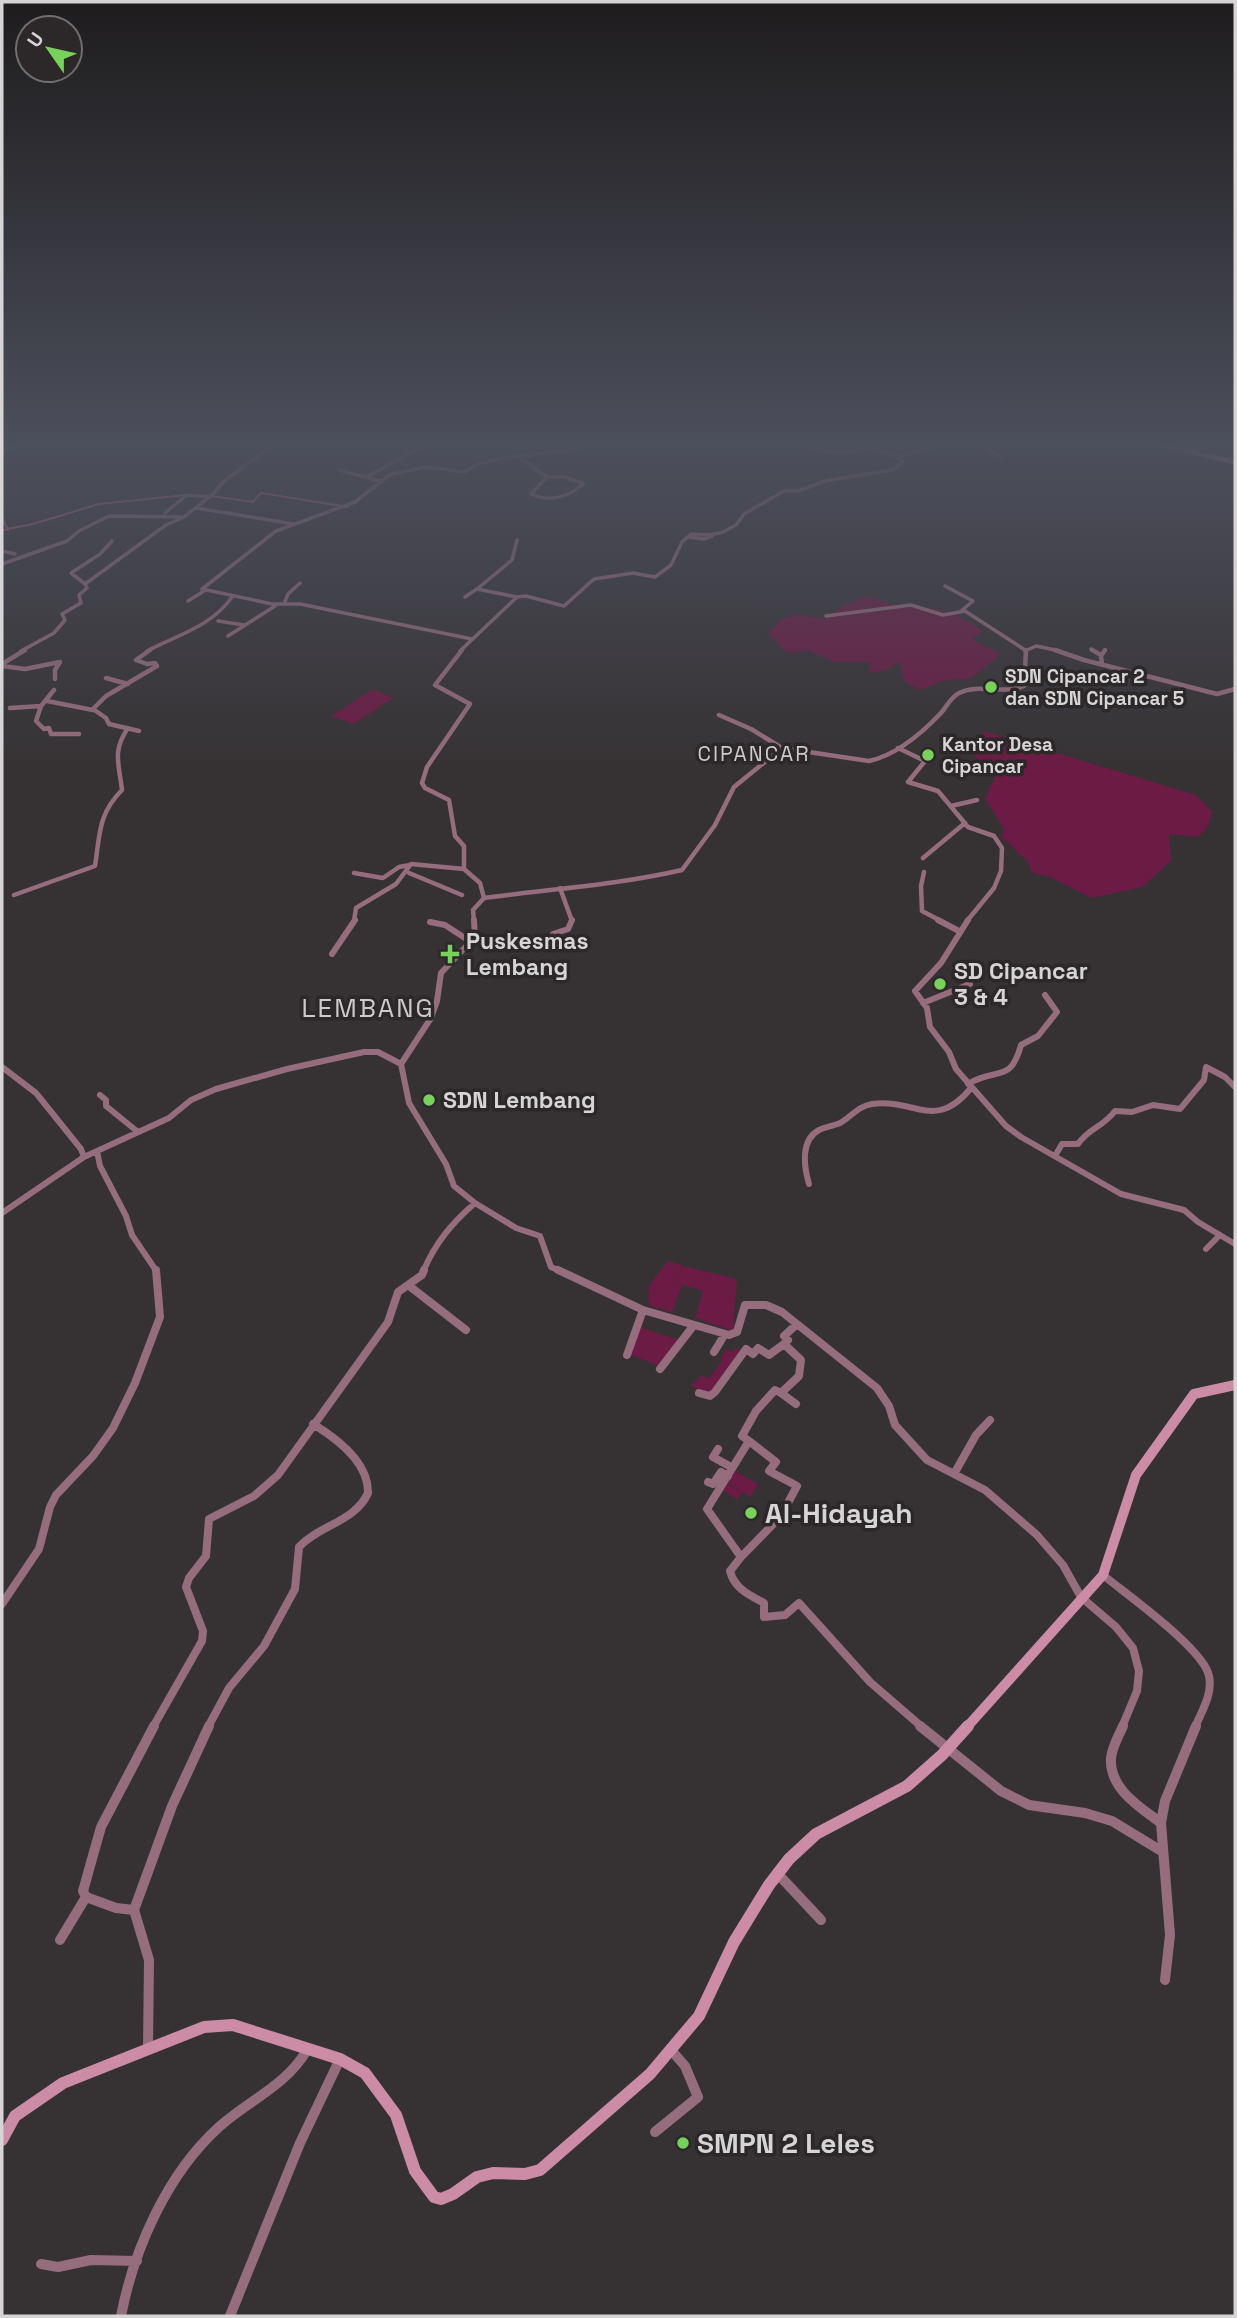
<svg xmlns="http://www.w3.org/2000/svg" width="1237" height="2318" font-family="'Space Grotesk',sans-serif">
  <rect width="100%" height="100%" fill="#363234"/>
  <path fill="#6b1b44" d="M867,596L904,608H934L962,618L984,631L971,639L1001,654L971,678L942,681L920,690L905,682L899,662L885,670L869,673L870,662H834L809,651L787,653L768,634C789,608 797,615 826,619L844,605Z
    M373,689L393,698L354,724L331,716Z
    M984,731L1196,795L1212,812L1207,828L1198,837L1169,834L1171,861L1142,887L1092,898L1050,877L1031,872L1028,861C1016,854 1013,844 1001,838L1004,829L985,799L995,777L973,754L986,752L990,743L982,737Z
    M668,1261L682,1265L678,1277L683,1266L737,1279L733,1331L695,1318L703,1291L675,1283L682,1286L672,1312L648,1305L649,1285Z
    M640,1327L679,1340L659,1366L629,1354Z
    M736,1348L742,1352L709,1395L691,1386L702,1375L708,1379L722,1361L721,1357L726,1349L732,1352Z
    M734,1471L758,1484L750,1497L743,1492L737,1499L723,1490L727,1484L742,1492L728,1483Z"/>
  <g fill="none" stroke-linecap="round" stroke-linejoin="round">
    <path stroke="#b85d86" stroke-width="2" d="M211,496L253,502L261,493L348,507
      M2,517L8,530
      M2,530L33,524L99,504L185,495"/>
    <path stroke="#966d7d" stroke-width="3.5" d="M793,443L790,444L838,453L873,448L897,457
      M983,443H1001
      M1123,443L1130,446
      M993,445L989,450L1001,457
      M518,457L547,477
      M339,470L380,481
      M367,477L418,448
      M547,477H565L584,484C568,497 551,503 531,494Z
      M196,508L294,524
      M165,513L187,495L209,497
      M184,517L213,494L224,481L276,443
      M687,537L704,539L712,536
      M517,540L512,560L477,589L517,597
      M2,551L15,554
      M2,564L67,541L79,531L109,516L184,517L166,525L85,584L87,588L79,595L81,603L62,614L65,620L54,633L21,651
      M85,584L71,573L100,554L112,541
      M945,586L973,601L961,611
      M465,597L477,589
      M188,601L204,591
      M284,604L288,594L300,583
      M826,616L911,605L943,615L965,611L1025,650
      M218,621L244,625
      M228,636L275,606
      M472,639L300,604H272L202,589L276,531L355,502L391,474L427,467L464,472L478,464L503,458L569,450L591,443
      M1091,649L1095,651
      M147,651C177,635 211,627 232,597
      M460,651L517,597L526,596L564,606L594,579L633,573L655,577L671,565L682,542L691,534L709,535L723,532L736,525L744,514L784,491H798L825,481L892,470L903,462L897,457L931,447L964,443
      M1025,651L1036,646L1060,651"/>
    <path stroke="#966d7d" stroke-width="4.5" d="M462,650L435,685L470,704L427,767L422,783L425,788L449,800L455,836L464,846V869L480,883L484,898
      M1055,650L1084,660L1217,694L1235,689
      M1092,650L1101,655
      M2,664L25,650
      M1102,664L1101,656L1105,650
      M2,666L25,669L60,662L55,670V679
      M106,678L128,684
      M47,701L93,710
      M41,706L36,721L44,729L49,728L51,734H79
      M10,708L41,706L54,690
      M719,715L751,729L782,748
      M139,731L109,724L106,718L93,709L106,696L157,666L155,663L147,664L136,660L150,650
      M898,748L925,761L908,782L938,791L968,827L994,836L1002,848L1001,871L994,888L967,921
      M951,806L977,800
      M923,858L965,823
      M924,872L921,886L922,911L941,921
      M354,873L383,878L399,867L410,865
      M409,873L462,895
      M560,888L572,921
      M14,895L95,866C100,834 98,814 122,790C119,764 112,751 128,728
      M354,921L356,908L396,884L411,864L464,869
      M474,921L473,910L484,898C550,889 617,885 682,870L715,825L734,787L782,748L869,761C897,755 922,733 941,713C947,706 951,697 959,693C979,683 1003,695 1024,686L1026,650"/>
    <path stroke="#966d7d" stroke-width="6" d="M474,920L475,937L441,973L437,1001L431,1018L401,1064L409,1103L446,1164L454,1186L475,1203L516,1228L540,1236L551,1267L562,1272
      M938,920L959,931
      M968,920L941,963L915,991L927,1008L930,1027L949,1052L956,1069L1006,1126L1021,1137L1121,1194L1184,1210L1198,1222L1235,1244
      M430,922L445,925L471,942
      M547,942L553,934L568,929L572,920
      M332,954L355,920
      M923,1003L970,984
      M2,1067L36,1093L81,1149L84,1157
      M968,1084C997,1066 1010,1085 1021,1045L1038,1036L1057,1012L1045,995
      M100,1095L106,1100V1106L138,1132
      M97,1151L100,1166L126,1216L132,1235L157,1272
      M1055,1156L1062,1144H1078C1090,1127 1102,1128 1115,1111L1132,1112L1153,1105L1180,1109L1204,1080L1206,1067L1225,1077L1235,1087
      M809,1184C804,1167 800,1140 819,1130C825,1127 833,1126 840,1123C851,1117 858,1106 872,1104C915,1098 935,1132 971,1088
      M2,1213L84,1157L169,1118L191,1100L216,1089L287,1069L364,1052H378L401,1064
      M1206,1249L1220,1235
      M423,1272C435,1243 452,1223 475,1203"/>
    <path stroke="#966d7d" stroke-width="8" d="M558,1270L643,1310L729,1335L737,1332L745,1305H766L782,1312L877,1388L889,1406L895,1425L927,1460L985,1490L1037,1535L1063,1565L1081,1597L1116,1627L1133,1648L1139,1671L1137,1691L1122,1727
      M408,1285L466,1330
      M797,1324L784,1336L788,1340L784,1344L801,1360L799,1376L781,1393L775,1390L756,1411L742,1436L749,1441L707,1509L741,1557L730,1571C734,1588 749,1595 764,1603V1617L785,1615L799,1603L870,1682L922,1727
      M714,1352L725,1334
      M627,1355L643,1310
      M660,1369L694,1325
      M699,1393L710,1396L715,1392L746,1349L753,1354L758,1348L769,1355L784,1344
      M781,1393L796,1404
      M718,1449L713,1457L731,1467
      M954,1474L976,1435L990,1420
      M708,1482L713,1484L721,1472L728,1476
      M741,1557L781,1516L797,1486L769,1471L776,1462L749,1441
      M1103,1575C1126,1594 1204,1649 1209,1676C1213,1693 1202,1711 1195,1727
      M2,1604L39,1549L50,1507L56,1495L93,1456L113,1428L135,1383L160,1317L156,1270
      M153,1727L202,1641L203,1631L186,1587L189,1578L206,1556L209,1519L254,1496L278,1475L388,1322L398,1292L422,1275L424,1270
      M208,1727L229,1688L264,1646L295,1589L299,1547C319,1525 355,1522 368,1493C369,1462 336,1438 313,1424"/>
    <path stroke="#966d7d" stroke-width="10" d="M920,1726L1001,1791L1029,1805L1085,1813L1112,1821L1163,1852
      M1123,1726C1119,1735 1112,1747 1111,1758C1109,1789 1140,1807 1161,1823
      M777,1873L821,1920
      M134,1910L172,1806L209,1726
      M60,1940L86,1897
      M1165,1980L1170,1935L1161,1823L1165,1801L1196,1726
      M148,2048L149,1960L134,1910L116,1908L86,1897L83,1891L101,1827L154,1726
      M655,2132L698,2097L685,2066L671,2050
      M41,2264L58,2267L91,2260L137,2261
      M121,2316C134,2249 167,2174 219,2127C249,2100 286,2086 307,2050
      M230,2316L300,2143L340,2059"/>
    <path stroke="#cc8ca6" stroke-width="4.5" d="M1163,445L1177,443"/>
    <path stroke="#cc8ca6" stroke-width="10" d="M967,1727L1103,1575L1136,1475L1194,1394L1235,1385"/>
    <path stroke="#cc8ca6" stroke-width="12" d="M2,2140L15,2116L63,2083L204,2027L233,2025L340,2059L365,2073L396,2115L415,2171L434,2197L441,2199L453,2194L477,2177L493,2173L525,2174L540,2170L650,2074L699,2016L734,1942L769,1885L789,1859L816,1834L907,1786L942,1755L968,1726"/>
    <path stroke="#f7a3c6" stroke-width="5" d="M1154,443L1235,462
      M2,451L17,443"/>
  </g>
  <linearGradient id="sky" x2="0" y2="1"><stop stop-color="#1e1c1d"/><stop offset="0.58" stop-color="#4c4f5c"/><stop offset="1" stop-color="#4c4f5c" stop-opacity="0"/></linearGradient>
  <rect width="1237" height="767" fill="url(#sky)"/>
  <g fill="#77d259" stroke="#2c282a" stroke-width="2.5">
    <circle cx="991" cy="687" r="7"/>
    <circle cx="928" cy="755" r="7"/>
    <path d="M446.5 943.5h7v7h7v7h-7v7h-7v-7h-7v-7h7z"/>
    <circle cx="940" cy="984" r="7"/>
    <circle cx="429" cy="1100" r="7"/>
    <circle cx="751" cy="1513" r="7"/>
    <circle cx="683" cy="2143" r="7"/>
  </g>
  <g text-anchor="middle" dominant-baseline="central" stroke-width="7" stroke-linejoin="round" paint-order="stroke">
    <g font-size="19" font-weight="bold" fill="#d7d4d5" stroke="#2c282a" text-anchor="start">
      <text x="1005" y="676">SDN Cipancar 2<tspan x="1005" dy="22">dan SDN Cipancar 5</tspan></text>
      <text x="942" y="744">Kantor Desa<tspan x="942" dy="22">Cipancar</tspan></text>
    </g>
    <g font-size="21" letter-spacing="2" fill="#cec9ca" stroke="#2c282a">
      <text x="754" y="753">CIPANCAR</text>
    </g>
    <g font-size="23" font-weight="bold" fill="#d7d4d5" stroke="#2c282a" text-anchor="start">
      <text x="466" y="941">Puskesmas<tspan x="466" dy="26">Lembang</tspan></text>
      <text x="954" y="971">SD Cipancar<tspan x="954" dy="26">3 &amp; 4</tspan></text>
      <text x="443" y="1100">SDN Lembang</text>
    </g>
    <g font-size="26" letter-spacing="2" fill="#cec9ca" stroke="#2c282a">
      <text x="368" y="1008">LEMBANG</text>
    </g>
    <g font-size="28" font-weight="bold" fill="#d7d4d5" stroke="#2c282a" text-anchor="start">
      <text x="765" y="1513">Al-Hidayah</text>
      <text x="697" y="2143">SMPN 2 Leles</text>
    </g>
  </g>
  <rect width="1237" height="2318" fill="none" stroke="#d7d4d5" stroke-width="7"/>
  <g transform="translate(49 49) rotate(304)"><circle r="33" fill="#2c282a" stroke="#706d6e" stroke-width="2"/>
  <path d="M0-5L12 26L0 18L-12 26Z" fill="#77d259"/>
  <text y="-10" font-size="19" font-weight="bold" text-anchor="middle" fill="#d7d4d5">U</text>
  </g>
</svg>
